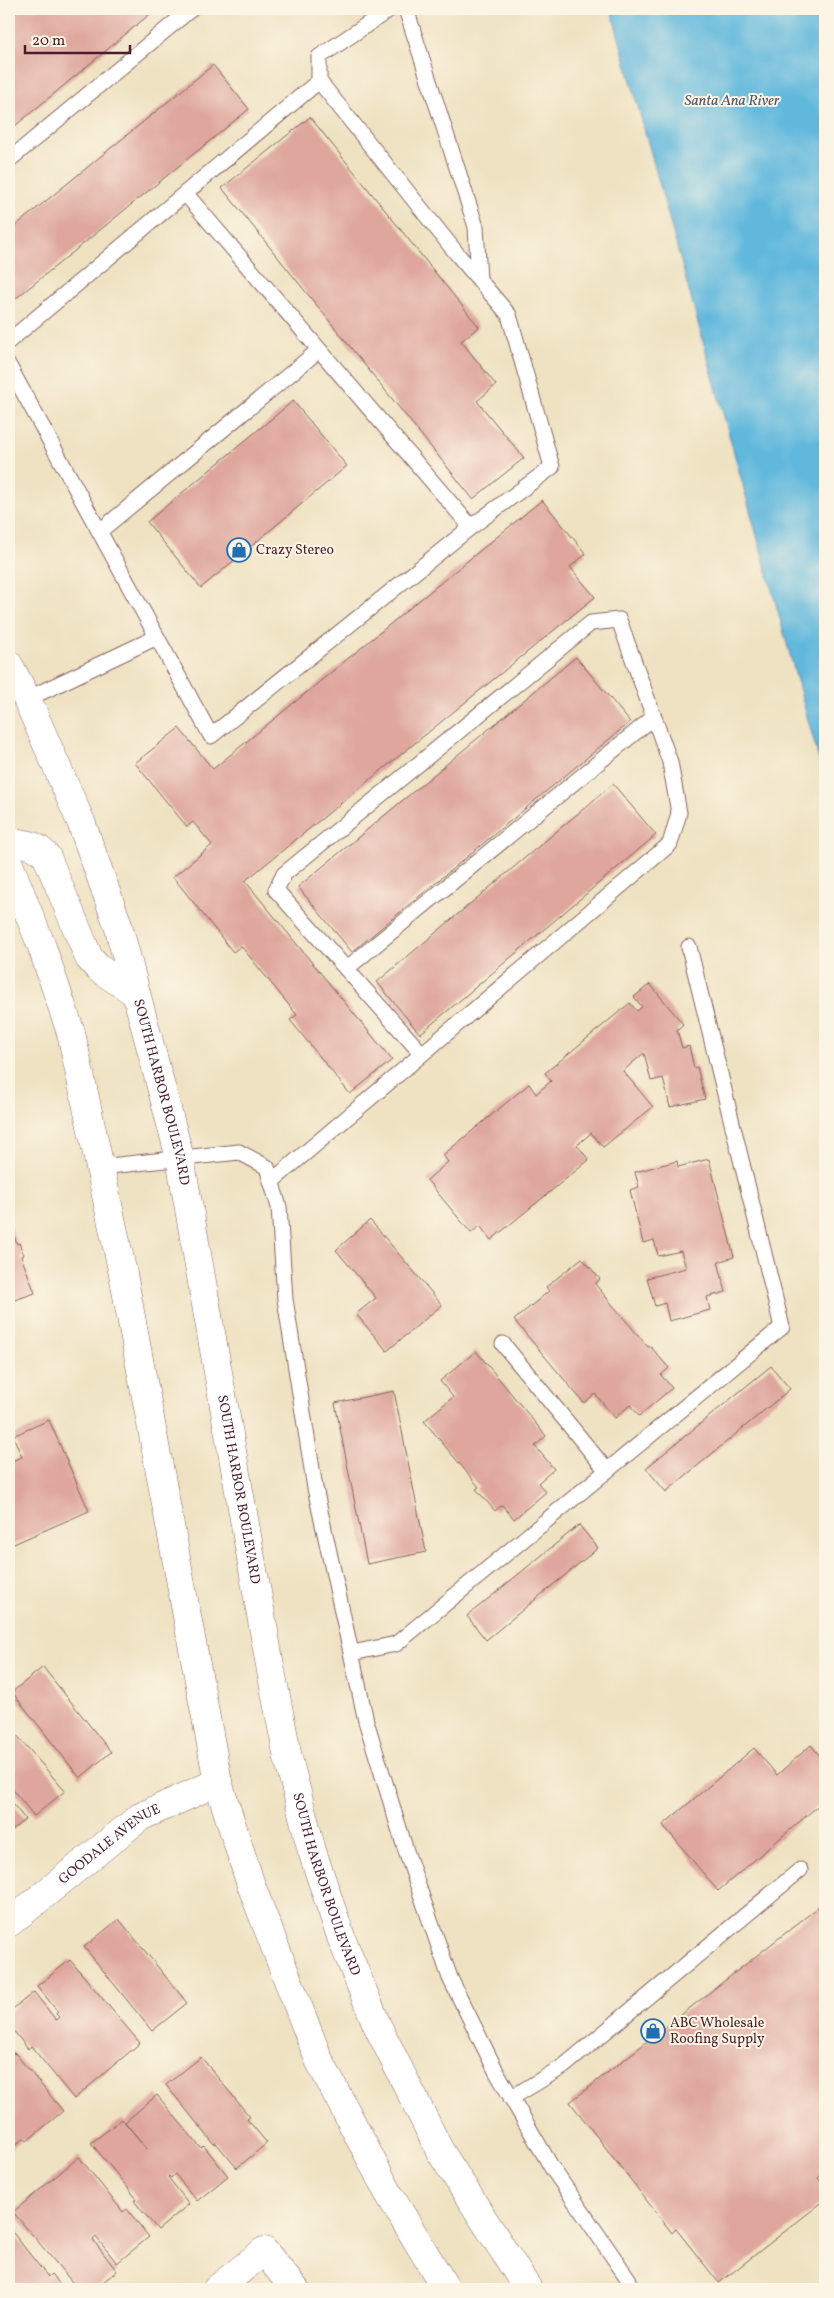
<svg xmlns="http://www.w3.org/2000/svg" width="834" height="2298" font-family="Vollkorn,serif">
  <rect width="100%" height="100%" fill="#fcf5e5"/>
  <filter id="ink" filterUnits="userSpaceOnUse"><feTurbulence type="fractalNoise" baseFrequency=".02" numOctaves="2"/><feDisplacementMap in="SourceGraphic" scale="10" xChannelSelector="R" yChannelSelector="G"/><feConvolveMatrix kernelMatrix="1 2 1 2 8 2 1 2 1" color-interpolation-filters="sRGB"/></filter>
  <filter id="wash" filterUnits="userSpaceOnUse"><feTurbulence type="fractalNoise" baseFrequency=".0096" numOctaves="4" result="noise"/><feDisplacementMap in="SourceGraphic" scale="20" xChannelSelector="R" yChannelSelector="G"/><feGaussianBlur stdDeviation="1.12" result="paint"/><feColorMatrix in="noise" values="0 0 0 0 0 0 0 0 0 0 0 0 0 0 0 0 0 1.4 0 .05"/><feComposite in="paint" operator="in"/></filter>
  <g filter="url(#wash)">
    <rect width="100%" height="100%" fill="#efe2c2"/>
    <path fill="#60b8dd" stroke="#556c84" d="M611,9H825V781Z"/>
    <g id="blocks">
      <path fill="#dea69d" d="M9,9H156L9,131Z
        M213,65L249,109L9,304V231Z
        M310,117L479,327L461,341L496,385L477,401L524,458L473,499L222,188Z
        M293,401L347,466L201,588L147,522Z
        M542,500L586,554L570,567L595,597L245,881L392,1060L350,1094L290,1020L297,1015L241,946L233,952L173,877L212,845L193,822L187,827L135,763L179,728L213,769Z
        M576,657L630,722L352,952L298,887Z
        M613,784L656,835L420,1034L377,982Z
        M650,984L683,1024L677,1030L682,1048L689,1046L694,1068L697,1067L705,1099L670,1107L663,1078L651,1081L644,1053L623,1071L653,1107L603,1147L591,1133L577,1145L589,1160L491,1240L480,1226L471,1233L427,1180L448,1162L443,1155L529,1084L536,1094L551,1081L545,1073L630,1003L637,1011L642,1007L634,997Z
        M709,1159L734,1257L718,1262L726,1292L707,1297L710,1310L669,1321L665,1303L655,1306L647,1278L686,1268L681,1251L658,1256L654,1240L643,1243L630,1190L639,1187L635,1172L677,1161L678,1167Z
        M370,1220L442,1305L387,1351L356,1314L376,1298L336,1250Z
        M9,1221L17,1244L19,1243L24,1255L21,1256L35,1293L9,1302Z
        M582,1258L600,1279L595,1284L648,1347L650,1346L669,1368L661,1375L672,1388L639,1416L630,1405L615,1418L595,1394L584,1403L514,1320L549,1291L546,1287Z
        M476,1351L546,1436L535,1446L554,1469L538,1483L546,1492L514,1519L502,1505L495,1511L476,1489L479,1487L424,1421L453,1397L440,1381Z
        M771,1366L790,1389L666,1492L646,1468Z
        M394,1391L426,1552L367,1564L335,1403Z
        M49,1420L89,1511L9,1546V1462L22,1457L13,1436Z
        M579,1525L598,1548L486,1640L467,1616Z
        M43,1667L111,1752L80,1778L12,1692Z
        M9,1726L65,1791L34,1816L13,1790L9,1793Z
        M811,1745L825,1762V1800L718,1891L663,1825L754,1748L777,1775Z
        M9,1799L25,1819L9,1833Z
        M825,1902V2172L818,2178L825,2187V2200L719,2283L676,2229L672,2233L570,2102Z
        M119,1919L187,2003L152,2031L84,1947Z
        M70,1960L140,2043L74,2099L31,2046L28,2049L9,2025V2012L34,1992L56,2020L59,2017L56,2014L58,2012L37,1986Z
        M9,2048L14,2054L15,2053L63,2111L27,2141L24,2138L9,2150Z
        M201,2057L250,2117L247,2119L267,2143L237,2168L216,2143L214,2144L166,2085Z
        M157,2095L201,2148L204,2146L228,2176L197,2201L175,2174L171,2178L169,2176L168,2177L189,2204L158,2230L134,2201L137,2199L91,2143L122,2119L147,2149L125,2122Z
        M79,2157L123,2212L127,2209L149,2237L117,2263L96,2237L93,2240L117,2271L94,2289H78L13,2212Z
        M9,2228L48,2277L51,2274L64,2289H9Z"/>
    </g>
  </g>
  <g filter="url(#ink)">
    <use href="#blocks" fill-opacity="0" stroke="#846360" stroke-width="1"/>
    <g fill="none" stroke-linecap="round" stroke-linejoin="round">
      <g stroke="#846360" stroke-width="17">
        <path id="lane" d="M406,9L476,227L479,280
          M319,81V57L390,9
          M9,160L191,9
          M185,193L471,527
          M9,341L319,81L458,255L509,315L552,467L471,527L211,736L9,366
          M100,531L319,350
          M27,699L157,637
          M346,969L654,717
          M100,1167L239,1152L267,1167L279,1207L285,1299L315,1488L366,1721L406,1851L450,1978L496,2071L552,2168L629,2280
          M271,1182L670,844L679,813L670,762L619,620L591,623L284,874L276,890L422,1054
          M503,1344L607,1471
          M352,1653L396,1644L782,1327L689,947
          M511,2098L564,2066L800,1870"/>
      </g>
      <g stroke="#846360" stroke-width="29">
        <g id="street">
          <path id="s1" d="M9,1923L140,1817L218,1782"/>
          <path d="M217,2289L264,2251L295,2289"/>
        </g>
      </g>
      <g stroke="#846360" stroke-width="29">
        <g id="primary">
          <path id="s2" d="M9,665L27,699L81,822L118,925L180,1158L271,1671L288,1758L312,1851L342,1940L377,2025L440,2151L528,2289"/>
          <path d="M9,842C25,844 36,843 47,857L89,958L98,968L134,992"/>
          <path d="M9,864L42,947L71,1033L123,1274L218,1782L251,1885L319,2060L389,2194L446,2289"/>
        </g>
      </g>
      <use href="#lane" stroke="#fff" stroke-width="15"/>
      <use href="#street" stroke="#fff" stroke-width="28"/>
      <use href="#primary" stroke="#fff" stroke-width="28"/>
    </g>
  </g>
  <defs>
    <g id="shop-ring" transform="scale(1.25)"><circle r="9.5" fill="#fcf5e5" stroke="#1f6fb2" stroke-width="1.5"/><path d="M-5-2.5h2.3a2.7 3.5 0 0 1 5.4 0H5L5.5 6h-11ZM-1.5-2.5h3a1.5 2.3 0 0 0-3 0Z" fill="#1f6fb2"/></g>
  </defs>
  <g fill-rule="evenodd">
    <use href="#shop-ring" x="239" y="550"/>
    <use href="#shop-ring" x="653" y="2031"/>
  </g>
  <g text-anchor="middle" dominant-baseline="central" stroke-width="4" stroke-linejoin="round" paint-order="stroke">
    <g font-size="14" fill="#4a1f2b" stroke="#fcf5e5" text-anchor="start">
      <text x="256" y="550">Crazy Stereo</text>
      <text x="670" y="2023">ABC Wholesale<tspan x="670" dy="16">Roofing Supply</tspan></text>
    </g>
    <g font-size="14" fill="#4a1f2b" stroke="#fcf5e5">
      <text stroke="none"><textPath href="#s2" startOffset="455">SOUTH HARBOR BOULEVARD</textPath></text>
      <text stroke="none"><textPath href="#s2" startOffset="860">SOUTH HARBOR BOULEVARD</textPath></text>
      <text stroke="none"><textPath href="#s1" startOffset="128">GOODALE AVENUE</textPath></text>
      <text stroke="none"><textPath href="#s2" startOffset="1265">SOUTH HARBOR BOULEVARD</textPath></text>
    </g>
    <g font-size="15" font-style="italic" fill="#525569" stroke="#fcf5e5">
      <text x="732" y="101">Santa Ana River</text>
    </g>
  </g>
  <rect width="834" height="2298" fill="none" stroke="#fcf5e5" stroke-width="30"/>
  <path d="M25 45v8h105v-8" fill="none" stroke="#4a1f2b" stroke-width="2.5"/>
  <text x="32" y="45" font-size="15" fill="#4a1f2b" stroke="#fcf5e5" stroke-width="4" paint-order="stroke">20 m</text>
</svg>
